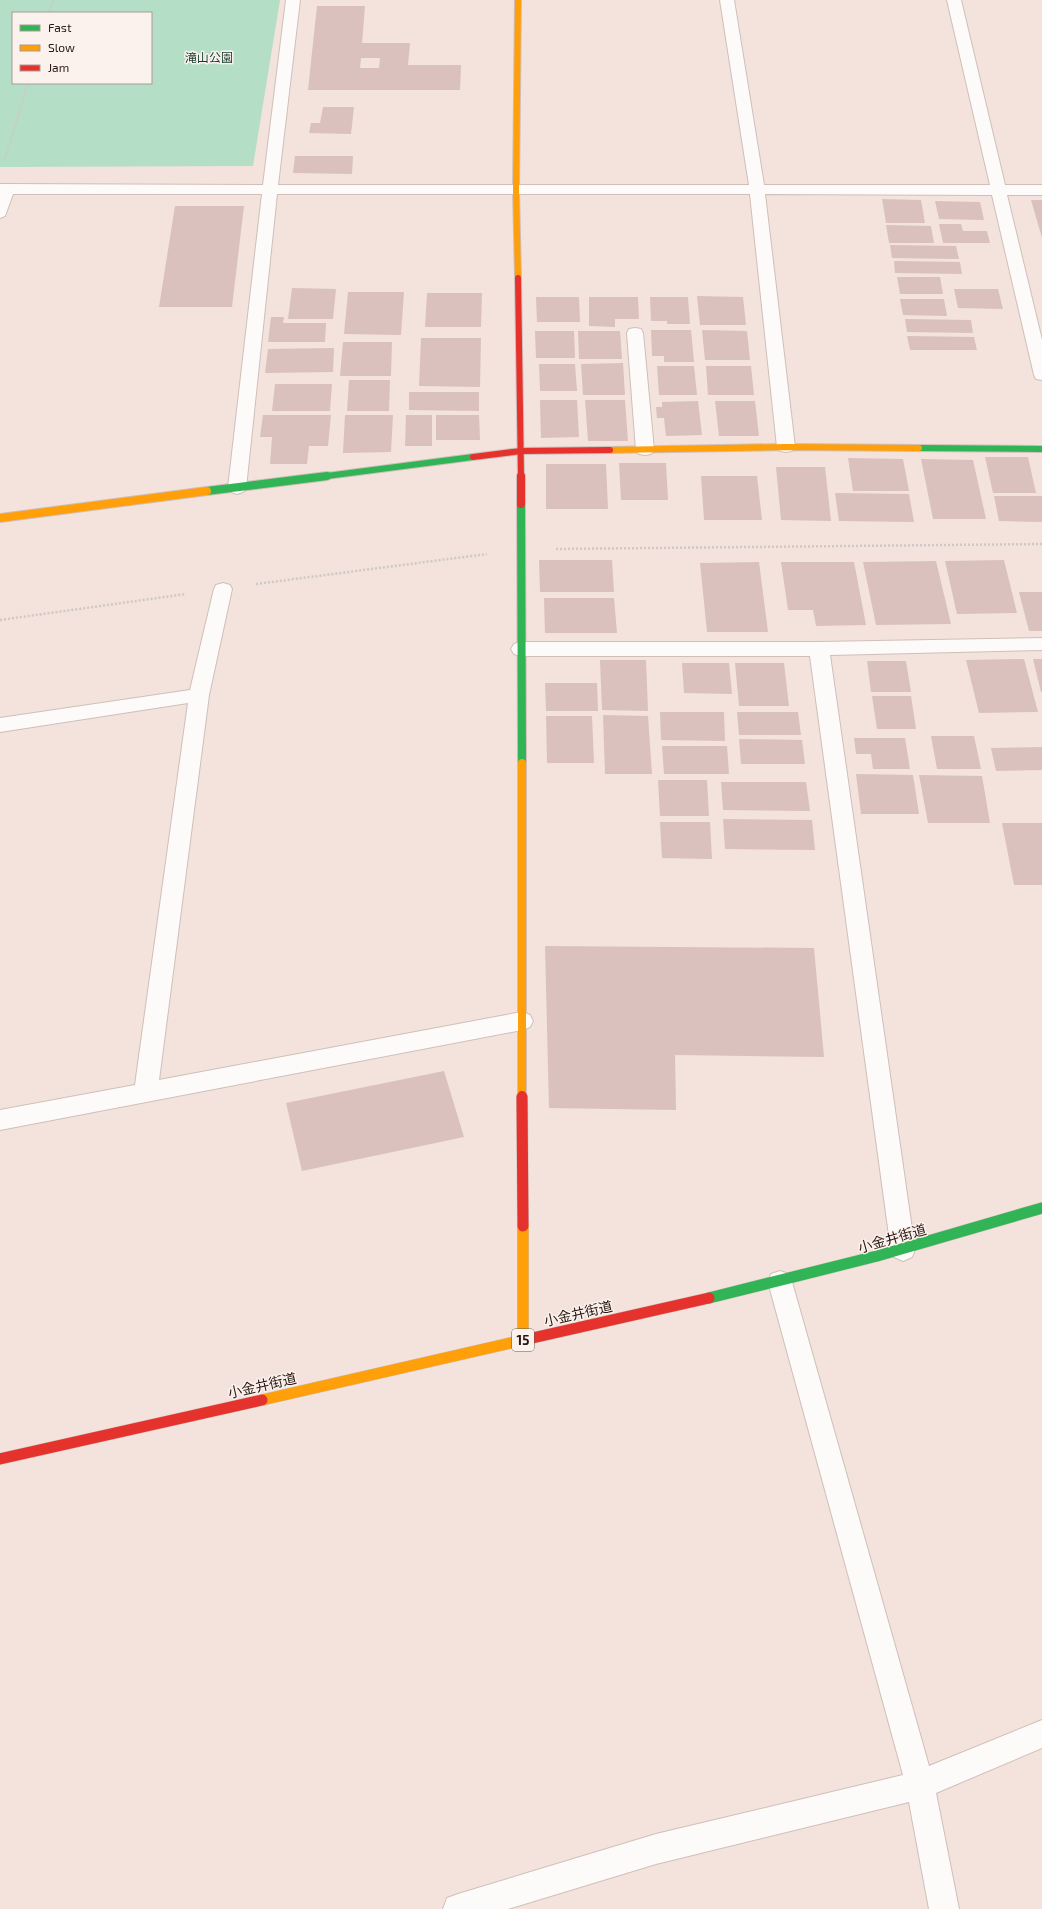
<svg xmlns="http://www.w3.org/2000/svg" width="1042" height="1909" font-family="'Exo 2','Noto Sans JP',sans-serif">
  <rect width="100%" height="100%" fill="#f3e3dc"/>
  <path fill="#b4dec5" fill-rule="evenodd" d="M0,0H280L253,166L0,167ZM13,13H151V83H13Z"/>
  <path fill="#dac1bd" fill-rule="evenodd" d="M317,6H365L362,43H410L408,65H461L460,90H308ZM361,58H380L379,68H360Z
    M323,107H354L351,134L309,133L311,123H320Z
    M295,156H353L352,174L293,173Z
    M882,199L921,200L925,223H886Z
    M1031,200H1042V238Z
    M935,201L980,202L984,220L939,219Z
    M175,206H244L232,307H159Z
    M939,224H961L963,231H987L990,243H943Z
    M886,225L931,226L934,243H889Z
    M890,245L956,246L959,259L892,258Z
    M894,261L960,262L962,274L895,273Z
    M897,277H940L943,294H900Z
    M292,288L336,289L333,319H288Z
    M954,289H998L1003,309L958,308Z
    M348,292H404L401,335L344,334Z
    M427,293H482L481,327H425Z
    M697,296L743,297L746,325H700Z
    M536,297H579L580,322H537Z
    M589,297H638L639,319H615V327L589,326Z
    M650,297H688L690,324H667V321H651Z
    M900,299H944L947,316L903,315Z
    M271,317H284L283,323H326L325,342H268Z
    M905,319L971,320L973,333L907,332Z
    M651,330H691L694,362H664V356H652Z
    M702,330L747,331L750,360H705Z
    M535,331H574L575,358H536Z
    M578,331H620L622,359H579Z
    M907,336L974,337L977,350H910Z
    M421,338H481L480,387L419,386Z
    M343,342H392L391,376H340Z
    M334,348L333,372L265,373L268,349Z
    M623,363L625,395H583L581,364Z
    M539,364H575L577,391H540Z
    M657,366H694L697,395H659Z
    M706,366H751L754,395H708Z
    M349,380H390L389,411H347Z
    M275,384H332L330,411H272Z
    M409,392H479V411L409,410Z
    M540,400H577L579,437L541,438Z
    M585,400H625L628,441H588Z
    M698,401L702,435L666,436L664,418H657L656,407H662V402Z
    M715,401H755L759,436H719Z
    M263,415H331L328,446H309L307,464H270L272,437H260Z
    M345,415H393L391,452L343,453Z
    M406,415H432V446H405Z
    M436,415H479L480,440H436Z
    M985,457H1028L1036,493H993Z
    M848,458L903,459L909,491H853Z
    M921,459L973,460L986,519H933Z
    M619,463H666L668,500H621Z
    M546,464H606L608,509H546Z
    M776,467H825L831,521L781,520Z
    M701,476H757L762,520H704Z
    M835,493L909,494L914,522L839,521Z
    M994,496H1042V522L999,521Z
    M539,560H612L614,592H540Z
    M1004,560L1017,613L957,614L945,561Z
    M936,561L951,624L876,625L863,562Z
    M759,562L768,632H707L700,563Z
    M781,562H854L866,625L816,626L813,610H788Z
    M1019,592H1042V631H1029Z
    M544,598H614L617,633H545Z
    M1024,659L1038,712L979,713L966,660Z
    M1033,659H1042V692H1041Z
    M600,660H646L648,711L602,710Z
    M867,661H906L911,692H871Z
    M682,663H729L732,694L684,693Z
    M735,663H784L789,706H739Z
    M545,683H597L598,711H546Z
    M872,696H911L916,729H877Z
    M660,712H724L725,741L661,740Z
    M737,712H798L801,735H739Z
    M603,715L648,716L652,774H605Z
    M546,716H592L594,763H547Z
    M931,736H974L981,769H937Z
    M854,738H905L910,769H873L871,754H856Z
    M739,739L802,740L805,764H741Z
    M662,746H727L729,774H664Z
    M1042,747V770L996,771L991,748Z
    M856,774L913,775L919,814H861Z
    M919,775L982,776L990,823H928Z
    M658,780H707L709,816H660Z
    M721,782H806L810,811L723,810Z
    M723,819L812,820L815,850L725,849Z
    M660,822H710L712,859L662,858Z
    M1002,823H1042V885H1014Z
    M545,946L814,948L824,1057L675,1055L676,1110L549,1108Z
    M444,1071L464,1137L302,1171L286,1103Z"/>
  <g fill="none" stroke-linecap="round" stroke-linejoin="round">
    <g stroke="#cfbfb8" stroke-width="2">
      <path id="street" d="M286,0H300L278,185H749L720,0H734L764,185H990L947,0H961L1005,185H1042V195H1007L1042,340V380L1036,379L1034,375L992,195L765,194L795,447L792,451L786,452L780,451L777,447L750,194H277L246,488L243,492L237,494L231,492L228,488L262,194H13L5,216L0,218V184L263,185Z
        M635,328L641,329L643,333L654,450L651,454L645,455L639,454L636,450L627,333L629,329Z
        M223,583L230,585L232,589L209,695L159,1080L522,1012L530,1015L533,1021L530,1027L522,1030L0,1130V1110L135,1085L188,703L0,732V718L190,690L214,589L216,585Z
        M1042,638V650L830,655L915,1250L912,1257L903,1261L894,1257L891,1250L810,656H521L514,654L511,649L514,644L521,642H819Z
        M780,1271L789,1274L792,1282L929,1766L1042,1720V1748L936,1793L959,1909H929L909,1802L656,1864L508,1909H443L447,1898L458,1894L656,1834L903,1775L768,1282L771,1274Z"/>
    </g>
    <g stroke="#cfbfb8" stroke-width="8">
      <path id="fast-far2" d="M919,448L1042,449
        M319,477L473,457"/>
    </g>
    <g stroke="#cfbfb8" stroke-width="10">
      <path id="fast-far1" d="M207,491L327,476
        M521,504L522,763"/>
    </g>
    <g stroke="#cfbfb8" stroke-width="12">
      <path id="fast" d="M709,1298L877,1256L1042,1208"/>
    </g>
    <g stroke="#cfbfb8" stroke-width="8">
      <path id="slow-far2" d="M518,0L516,190L518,278
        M610,450L786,447L919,448"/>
    </g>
    <g stroke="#cfbfb8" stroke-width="10">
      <path id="slow-far1" d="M0,518L207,491
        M522,763V1095"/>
    </g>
    <g stroke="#cfbfb8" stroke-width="12">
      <path id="slow" d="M523,1226V1340
        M262,1400L528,1339"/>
    </g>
    <g stroke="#cfbfb8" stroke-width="8">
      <path id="jam-far2" d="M518,278L521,477
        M473,457L521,451L610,450"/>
    </g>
    <g stroke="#cfbfb8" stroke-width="10">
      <path id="jam-far1" d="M521,476V504
        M522,1095V1098"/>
    </g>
    <g stroke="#cfbfb8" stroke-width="12">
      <path id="jam" d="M522,1097L523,1226
        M528,1339L709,1298
        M0,1459L262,1400"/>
    </g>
    <path stroke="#cec8c6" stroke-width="2" stroke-dasharray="1.5 1.5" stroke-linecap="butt" d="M49,13L53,0
      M5,159L28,83"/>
    <path stroke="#cec8c6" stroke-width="2.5" stroke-dasharray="2 2" stroke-linecap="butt" d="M556,549L1042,544
      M256,584L487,554
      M0,620L186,594"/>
    <use href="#street" fill="#fdfbfa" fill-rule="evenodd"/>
    <use href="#fast-far2" stroke="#30b455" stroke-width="6"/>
    <use href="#fast-far1" stroke="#30b455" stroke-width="8"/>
    <use href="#fast" stroke="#30b455" stroke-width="11"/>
    <use href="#slow-far2" stroke="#ff9f0a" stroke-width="6"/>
    <use href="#slow-far1" stroke="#ff9f0a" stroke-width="8"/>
    <use href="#slow" stroke="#ff9f0a" stroke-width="11"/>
    <use href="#jam-far2" stroke="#e5322d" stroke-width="6"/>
    <use href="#jam-far1" stroke="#e5322d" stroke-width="8"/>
    <use href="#jam" stroke="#e5322d" stroke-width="11"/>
  </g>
  <g text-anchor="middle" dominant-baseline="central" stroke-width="3" stroke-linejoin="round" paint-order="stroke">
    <g font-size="12" fill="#113c2b" stroke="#fbf1ed">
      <text x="209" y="57">滝山公園</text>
    </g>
    <rect fill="#fbf1ed" stroke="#695a54" stroke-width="1" x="512" y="1329" width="22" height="22" rx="3"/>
    <g font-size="13" font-weight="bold" fill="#2a1912">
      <text x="523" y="1340">15</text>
    </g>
    <g font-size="14" fill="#2a1912" stroke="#fbf1ed">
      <text transform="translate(892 1238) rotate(-16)">小金井街道</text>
      <text transform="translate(578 1313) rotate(-13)">小金井街道</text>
      <text transform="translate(262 1385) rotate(-13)">小金井街道</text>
    </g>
  </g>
  <rect x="12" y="12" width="140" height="72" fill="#fbf1ed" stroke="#a79b95"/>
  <rect x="20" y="25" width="20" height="6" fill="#30b455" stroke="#a79b95"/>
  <text x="48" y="32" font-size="12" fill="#2a1912">Fast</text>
  <rect x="20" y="45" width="20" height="6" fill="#ff9f0a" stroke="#a79b95"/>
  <text x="48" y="52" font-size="12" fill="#2a1912">Slow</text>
  <rect x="20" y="65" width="20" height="6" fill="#e5322d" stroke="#a79b95"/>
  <text x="48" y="72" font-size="12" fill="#2a1912">Jam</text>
</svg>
